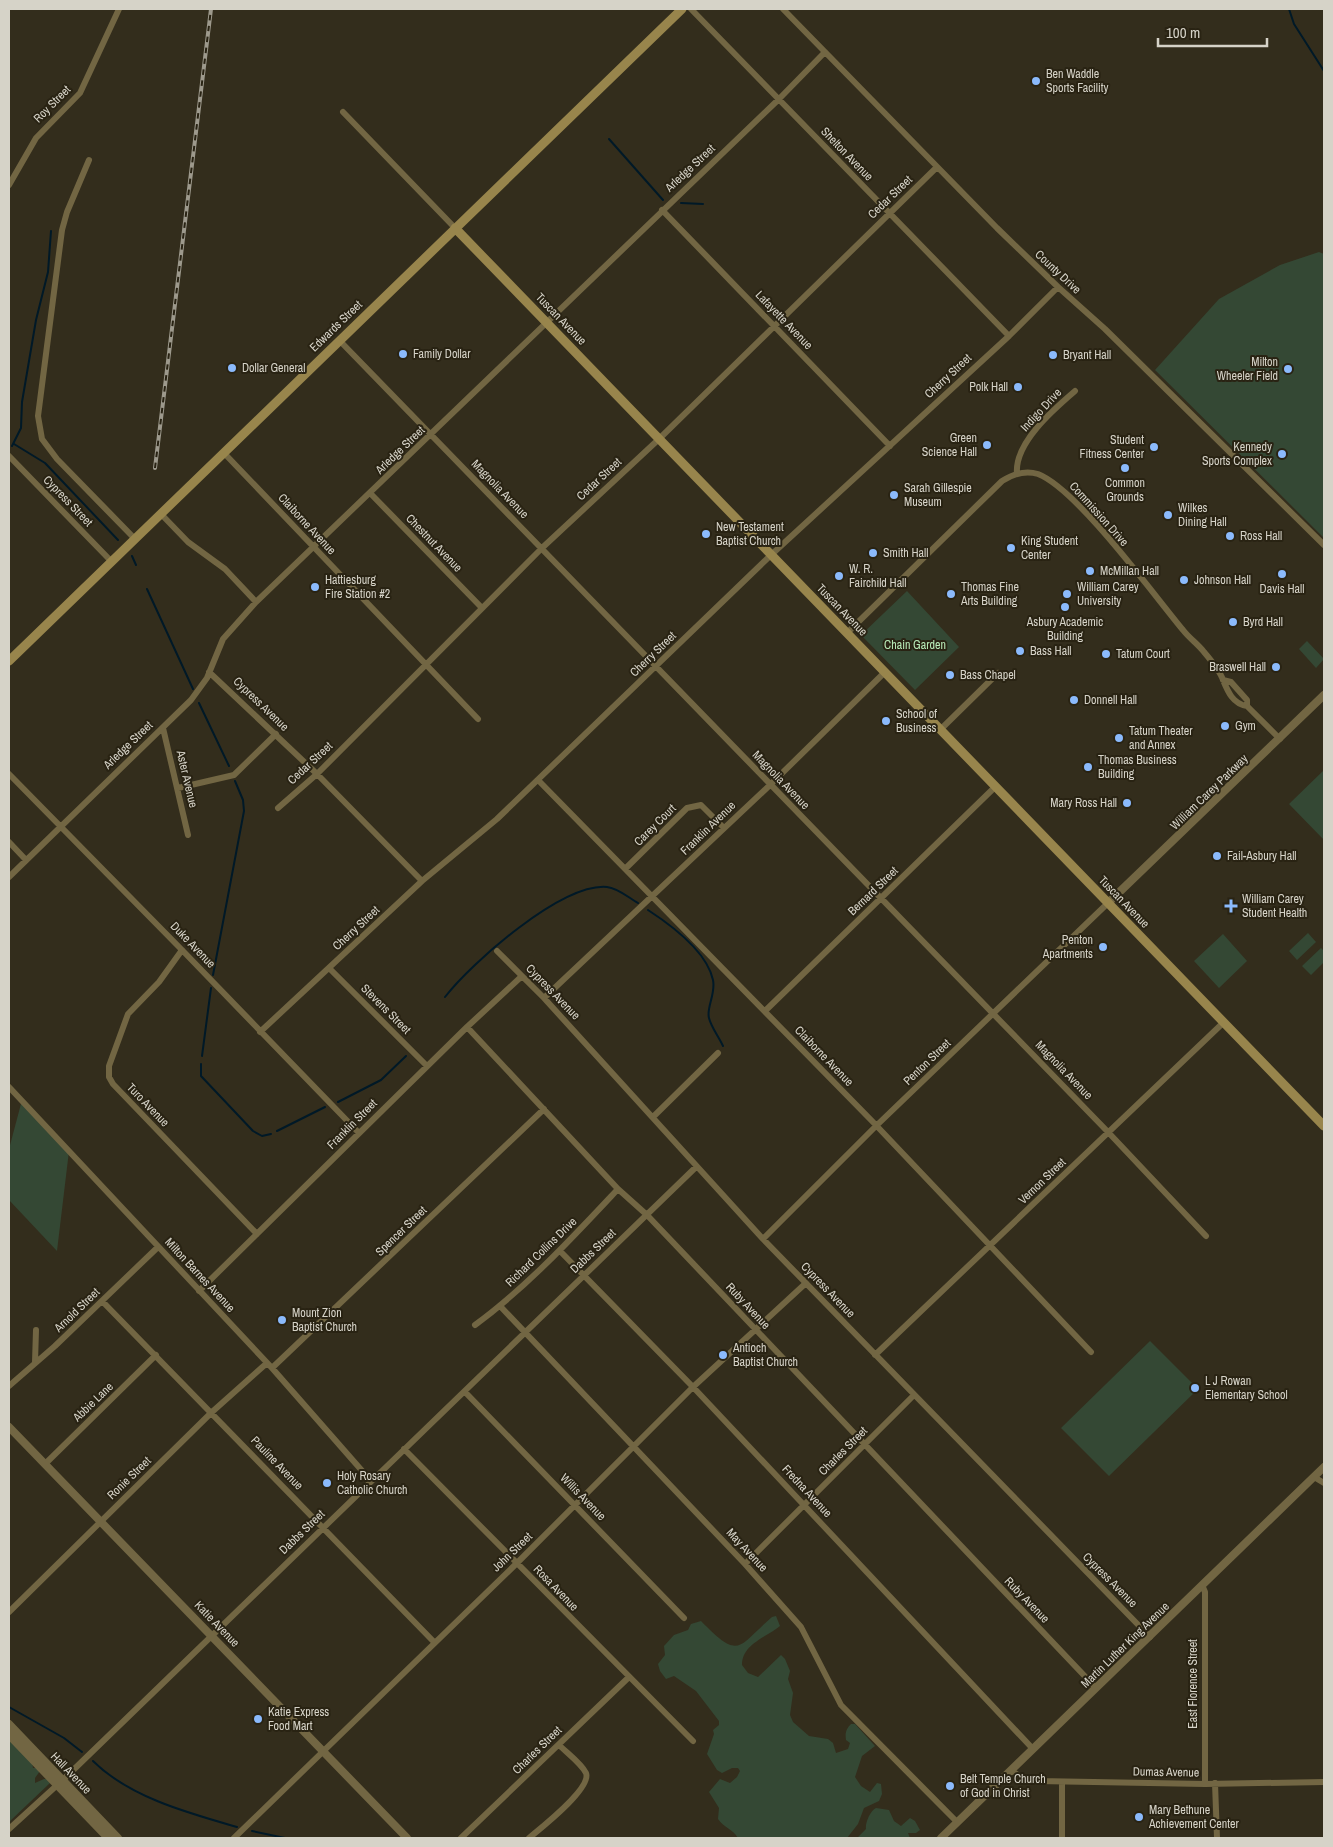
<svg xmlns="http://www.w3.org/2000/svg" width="1333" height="1847" font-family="'Archivo Narrow',sans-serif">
  <rect width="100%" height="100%" fill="#332d1c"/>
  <path fill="#344834" d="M1319,252L1324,254V538L1155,370L1219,299L1280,265Z
    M907,591L959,647L915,690L861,635Z
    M1307,641L1324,659L1316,668L1299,649Z
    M1324,770V840L1289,804Z
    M1308,933L1316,942L1297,960L1289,951Z
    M1223,934L1247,961L1219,988L1194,961Z
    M1321,948L1324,951V962L1311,975L1302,966Z
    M22,1100L69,1151L57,1251L9,1200V1149Z
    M1150,1341L1198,1389L1109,1476L1061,1428Z
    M776,1616L780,1626C767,1637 742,1644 742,1665L748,1673L758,1677L781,1655L785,1659L790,1671L788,1679L793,1693L790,1715L793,1722L809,1736L828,1739L833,1743L836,1753L848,1749L850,1743L846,1740C845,1733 846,1729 851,1724H855L875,1746L862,1756L855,1777L861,1786L870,1792L877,1783L881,1784L882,1794L879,1801L864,1808L858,1824L847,1838H738C733,1829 724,1828 718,1819L719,1808L709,1792L720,1779L730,1783L737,1777L740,1771L738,1768H732L722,1773L717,1770L707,1754L714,1734L713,1730L719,1725V1721L696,1691L674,1676L666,1679L660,1671L658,1664L665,1655L664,1646L674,1635L688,1630L691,1624L701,1621C740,1661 737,1647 772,1617Z
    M9,1737L32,1762L33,1768H38L40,1771L35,1778V1783L44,1779H50V1783L9,1822Z
    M876,1808L889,1810L894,1821L901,1826L910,1818L915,1821L920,1830L916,1833H908L910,1838H857L866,1829C865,1823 870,1811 876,1808Z"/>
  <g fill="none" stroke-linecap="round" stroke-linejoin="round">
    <path stroke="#001927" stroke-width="2" d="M1289,9L1294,24L1324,71
      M609,139L663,200
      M681,203L703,204
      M14,444L45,463L118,540
      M12,446L21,428L22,402L36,320L48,272L51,231
      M132,556L136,565
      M147,589L193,689
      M199,703L229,766
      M648,910C671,925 707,952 713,980C716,994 706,1008 709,1018C711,1027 719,1037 723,1046
      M213,975L244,811L243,800L235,781
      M445,997C471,963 562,883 607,887C618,888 629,898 638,903
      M202,1056L211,988
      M201,1064V1076L253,1131L262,1136L271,1134
      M338,1102L381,1080L406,1056
      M277,1131L325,1107
      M9,1707L64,1738L82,1752
      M93,1761C129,1797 188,1813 237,1827
      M252,1831L285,1838"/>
    <path stroke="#726643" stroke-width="6" d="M691,9L1009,336
      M783,9L997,228L1058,287L1105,329L1324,545
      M343,112L455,228
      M89,160L67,212L62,230L38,416L42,439L57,459L135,539
      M9,185L36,138L80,93L119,9
      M662,210L890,446
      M339,340L1108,1132L1206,1236
      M224,453L478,719
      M9,456L111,561
      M1017,474C1014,443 1054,409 1075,391
      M371,494L482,608
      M161,514L188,542L225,569L256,602
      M847,633L1002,481C1013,474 1025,470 1038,474C1077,489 1153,594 1183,630C1189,638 1198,644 1204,652C1210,659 1220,671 1223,680C1228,692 1233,704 1247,706L1280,739
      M209,672L317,774L422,881
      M1223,680L1231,682L1247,700V706
      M163,728L188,835
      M940,730L998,673
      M9,774L182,950L359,1133
      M538,780L872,1121L1091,1352
      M178,788L234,775L276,734
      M278,808L317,774L542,548L659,439L937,167
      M9,842L26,860
      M625,869L687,808L701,805L724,828
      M9,877L191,700L207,678L223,639L256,602L779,99L825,52
      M182,950L159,982L128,1014L109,1066V1077L113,1084L257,1234
      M497,951L544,998L763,1239L1150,1637
      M329,968L427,1066
      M544,998L770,785L885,672
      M765,1011L995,787
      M467,1027L618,1189L647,1215L1096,1688
      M260,1032L422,881L497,819L771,555L1009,336L1058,287
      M9,1087L272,1368L371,1481
      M653,1117L718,1053
      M763,1239L876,1126L1108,903
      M560,1251L693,1387L1033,1749
      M199,1291L467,1027L522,976
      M102,1301L434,1642
      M500,1306L745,1564L801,1627L841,1705L957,1822
      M475,1325C528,1286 573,1237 618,1189
      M875,1355L1224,1022
      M35,1362L36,1330
      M272,1368L544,1109
      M9,1386L55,1346L158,1247
      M465,1392L684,1618
      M404,1449L693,1741
      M45,1464L156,1355
      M1314,1477L1324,1483
      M745,1564L914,1395
      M1202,1585L1205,1592V1784
      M9,1612L212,1412L267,1363
      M1011,1770L1022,1778L1038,1781L1205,1784L1324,1782
      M1215,1783L1217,1838
      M9,1829L66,1777L696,1167
      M234,1838L516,1564L693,1387L806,1283
      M461,1838L628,1678
      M529,1838C541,1828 592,1788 586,1773C581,1763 567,1753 559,1745
      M1062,1838V1782"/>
    <path stroke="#726643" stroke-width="8" d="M1108,903L1324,695
      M9,1427L407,1838
      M9,1724L118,1838
      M9,1735L108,1838
      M941,1838L1324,1467"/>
    <path stroke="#98854c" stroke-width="9" d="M455,228L1324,1126
      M9,661L682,9"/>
    <g stroke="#9d998c" stroke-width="4">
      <path id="rail" d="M155,468L211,9"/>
    </g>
    <use href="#rail" stroke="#292313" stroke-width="2" stroke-dasharray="5.5" stroke-linecap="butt"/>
  </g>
  <g fill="#8bbafc" stroke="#292313" stroke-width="2">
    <circle cx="1036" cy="81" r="5"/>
    <circle cx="403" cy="354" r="5"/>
    <circle cx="1053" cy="355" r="5"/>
    <circle cx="232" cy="368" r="5"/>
    <circle cx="1288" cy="369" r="5"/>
    <circle cx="1018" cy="387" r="5"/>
    <circle cx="987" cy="445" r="5"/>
    <circle cx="1154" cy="447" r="5"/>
    <circle cx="1282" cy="454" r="5"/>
    <circle cx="1125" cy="468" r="5"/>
    <circle cx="894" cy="495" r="5"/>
    <circle cx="1168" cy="515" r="5"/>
    <circle cx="706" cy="534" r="5"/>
    <circle cx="1230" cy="536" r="5"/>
    <circle cx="1011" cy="548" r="5"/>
    <circle cx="873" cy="553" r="5"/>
    <circle cx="1090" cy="571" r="5"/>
    <circle cx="1282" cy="574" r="5"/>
    <circle cx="839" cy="576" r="5"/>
    <circle cx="1184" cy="580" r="5"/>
    <circle cx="315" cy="587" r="5"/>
    <circle cx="951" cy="594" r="5"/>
    <circle cx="1067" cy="594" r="5"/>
    <circle cx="1065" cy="607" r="5"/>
    <circle cx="1233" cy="622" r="5"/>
    <circle cx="1020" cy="651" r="5"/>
    <circle cx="1106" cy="654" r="5"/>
    <circle cx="1276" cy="667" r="5"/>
    <circle cx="950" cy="675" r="5"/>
    <circle cx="1074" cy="700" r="5"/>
    <circle cx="886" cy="721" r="5"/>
    <circle cx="1225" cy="726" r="5"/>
    <circle cx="1119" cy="738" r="5"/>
    <circle cx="1088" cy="767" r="5"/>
    <circle cx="1127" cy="803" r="5"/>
    <circle cx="1217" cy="856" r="5"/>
    <path d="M1228.5 898.5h5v5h5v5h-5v5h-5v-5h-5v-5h5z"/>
    <circle cx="1103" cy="947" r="5"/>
    <circle cx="282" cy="1320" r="5"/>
    <circle cx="723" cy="1355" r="5"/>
    <circle cx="1195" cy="1388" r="5"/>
    <circle cx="327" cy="1483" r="5"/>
    <circle cx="258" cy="1719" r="5"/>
    <circle cx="950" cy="1786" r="5"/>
    <circle cx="1139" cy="1817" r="5"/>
  </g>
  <g text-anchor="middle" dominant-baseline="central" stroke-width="4" stroke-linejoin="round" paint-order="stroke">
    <g font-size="12" fill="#d6d3c8" stroke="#292313" text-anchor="start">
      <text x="1046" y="74">Ben Waddle<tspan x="1046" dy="14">Sports Facility</tspan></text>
      <text x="413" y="354">Family Dollar</text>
      <text x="1063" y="355">Bryant Hall</text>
      <text x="1278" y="362" text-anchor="end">Milton<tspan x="1278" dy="14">Wheeler Field</tspan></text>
      <text x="242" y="368">Dollar General</text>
      <text x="1008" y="387" text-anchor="end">Polk Hall</text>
      <text x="977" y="438" text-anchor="end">Green<tspan x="977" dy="14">Science Hall</tspan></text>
      <text x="1144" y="440" text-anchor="end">Student<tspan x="1144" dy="14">Fitness Center</tspan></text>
      <text x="1272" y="447" text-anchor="end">Kennedy<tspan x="1272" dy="14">Sports Complex</tspan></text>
      <text x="1125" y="483" text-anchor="middle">Common<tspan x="1125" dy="14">Grounds</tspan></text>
      <text x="904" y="488">Sarah Gillespie<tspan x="904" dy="14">Museum</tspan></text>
      <text x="1178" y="508">Wilkes<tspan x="1178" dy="14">Dining Hall</tspan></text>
      <text x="716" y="527">New Testament<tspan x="716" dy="14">Baptist Church</tspan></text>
      <text x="1240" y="536">Ross Hall</text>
      <text x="1021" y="541">King Student<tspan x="1021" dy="14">Center</tspan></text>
      <text x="883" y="553">Smith Hall</text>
      <text x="849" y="569">W. R.<tspan x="849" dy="14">Fairchild Hall</tspan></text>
      <text x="1100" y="571">McMillan Hall</text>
      <text x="325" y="580">Hattiesburg<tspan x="325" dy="14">Fire Station #2</tspan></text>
      <text x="1194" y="580">Johnson Hall</text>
      <text x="961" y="587">Thomas Fine<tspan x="961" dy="14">Arts Building</tspan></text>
      <text x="1077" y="587">William Carey<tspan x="1077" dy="14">University</tspan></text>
      <text x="1282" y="589" text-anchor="middle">Davis Hall</text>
      <text x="1065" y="622" text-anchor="middle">Asbury Academic<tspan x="1065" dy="14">Building</tspan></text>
      <text x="1243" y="622">Byrd Hall</text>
      <text x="1030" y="651">Bass Hall</text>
      <text x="1116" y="654">Tatum Court</text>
      <text x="1266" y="667" text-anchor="end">Braswell Hall</text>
      <text x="960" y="675">Bass Chapel</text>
      <text x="1084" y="700">Donnell Hall</text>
      <text x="896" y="714">School of<tspan x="896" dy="14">Business</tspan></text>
      <text x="1235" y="726">Gym</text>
      <text x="1129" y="731">Tatum Theater<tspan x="1129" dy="14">and Annex</tspan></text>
      <text x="1098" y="760">Thomas Business<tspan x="1098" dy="14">Building</tspan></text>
      <text x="1117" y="803" text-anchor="end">Mary Ross Hall</text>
      <text x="1227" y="856">Fail-Asbury Hall</text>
      <text x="1242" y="899">William Carey<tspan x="1242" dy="14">Student Health</tspan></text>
      <text x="1093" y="940" text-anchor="end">Penton<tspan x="1093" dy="14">Apartments</tspan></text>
      <text x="292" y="1313">Mount Zion<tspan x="292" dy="14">Baptist Church</tspan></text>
      <text x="733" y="1348">Antioch<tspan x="733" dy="14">Baptist Church</tspan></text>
      <text x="1205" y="1381">L J Rowan<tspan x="1205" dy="14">Elementary School</tspan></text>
      <text x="337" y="1476">Holy Rosary<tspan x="337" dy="14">Catholic Church</tspan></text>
      <text x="268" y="1712">Katie Express<tspan x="268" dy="14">Food Mart</tspan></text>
      <text x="960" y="1779">Belt Temple Church<tspan x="960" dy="14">of God in Christ</tspan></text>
      <text x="1149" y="1810">Mary Bethune<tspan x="1149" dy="14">Achievement Center</tspan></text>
    </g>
    <g font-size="12" fill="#d6d3c8" stroke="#292313">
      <text transform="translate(52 104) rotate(-45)">Roy Street</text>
      <text transform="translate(847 154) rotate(46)">Shelton Avenue</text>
      <text transform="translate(690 168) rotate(-43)">Arledge Street</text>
      <text transform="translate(890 197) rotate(-44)">Cedar Street</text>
      <text transform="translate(1058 272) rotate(43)">County Drive</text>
      <text transform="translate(561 319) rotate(46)">Tuscan Avenue</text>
      <text transform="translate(784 320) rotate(46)">Lafayette Avenue</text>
      <text transform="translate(336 326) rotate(-44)">Edwards Street</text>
      <text transform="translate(948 376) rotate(-43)">Cherry Street</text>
      <text transform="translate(1041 410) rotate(-47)">Indigo Drive</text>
      <text transform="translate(400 450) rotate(-44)">Arledge Street</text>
      <text transform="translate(599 479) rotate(-43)">Cedar Street</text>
      <text transform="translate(500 489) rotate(46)">Magnolia Avenue</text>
      <text transform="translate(68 501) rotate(46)">Cypress Street</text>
      <text transform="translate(1099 514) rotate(48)">Commission Drive</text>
      <text transform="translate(307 524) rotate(47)">Claiborne Avenue</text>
      <text transform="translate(434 543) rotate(46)">Chestnut Avenue</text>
      <text transform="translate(842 610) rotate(46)">Tuscan Avenue</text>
      <text transform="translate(653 654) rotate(-44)">Cherry Street</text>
      <text transform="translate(261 704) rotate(44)">Cypress Avenue</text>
      <text transform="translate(128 745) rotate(-44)">Arledge Street</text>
      <text transform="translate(310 763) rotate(-43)">Cedar Street</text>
      <text transform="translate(187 779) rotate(77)">Aster Avenue</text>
      <text transform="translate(781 780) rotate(46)">Magnolia Avenue</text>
      <text transform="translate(1209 792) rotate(-44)">William Carey Parkway</text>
      <text transform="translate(655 825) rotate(-45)">Carey Court</text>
      <text transform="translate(708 828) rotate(-44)">Franklin Avenue</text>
      <text transform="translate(873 891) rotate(-44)">Bernard Street</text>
      <text transform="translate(1124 902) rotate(46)">Tuscan Avenue</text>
      <text transform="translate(356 928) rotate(-43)">Cherry Street</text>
      <text transform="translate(193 945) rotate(46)">Duke Avenue</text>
      <text transform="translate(553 992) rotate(46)">Cypress Avenue</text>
      <text transform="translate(386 1009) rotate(45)">Stevens Street</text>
      <text transform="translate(824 1056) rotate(46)">Claiborne Avenue</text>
      <text transform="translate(927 1062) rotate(-44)">Penton Street</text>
      <text transform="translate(1064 1070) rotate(46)">Magnolia Avenue</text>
      <text transform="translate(148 1105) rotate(46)">Turo Avenue</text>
      <text transform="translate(352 1124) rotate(-45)">Franklin Street</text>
      <text transform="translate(1042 1181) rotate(-44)">Vernon Street</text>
      <text transform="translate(401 1231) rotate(-44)">Spencer Street</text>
      <text transform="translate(593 1251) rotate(-44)">Dabbs Street</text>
      <text transform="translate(541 1252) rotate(-44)">Richard Collins Drive</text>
      <text transform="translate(200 1275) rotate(47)">Milton Barnes Avenue</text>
      <text transform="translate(828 1290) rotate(46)">Cypress Avenue</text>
      <text transform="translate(748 1306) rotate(47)">Ruby Avenue</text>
      <text transform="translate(77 1310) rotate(-44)">Arnold Street</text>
      <text transform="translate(93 1402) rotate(-44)">Abbie Lane</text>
      <text transform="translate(843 1451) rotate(-45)">Charles Street</text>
      <text transform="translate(277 1463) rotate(46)">Pauline Avenue</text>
      <text transform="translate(129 1478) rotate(-44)">Ronie Street</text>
      <text transform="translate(807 1491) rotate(47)">Fredna Avenue</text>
      <text transform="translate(583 1497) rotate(46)">Willis Avenue</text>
      <text transform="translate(302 1532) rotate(-44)">Dabbs Street</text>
      <text transform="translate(747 1550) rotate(47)">May Avenue</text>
      <text transform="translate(512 1552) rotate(-44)">John Street</text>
      <text transform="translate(1110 1580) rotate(45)">Cypress Avenue</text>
      <text transform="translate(556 1588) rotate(46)">Rosa Avenue</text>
      <text transform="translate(1027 1600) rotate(46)">Ruby Avenue</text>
      <text transform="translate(217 1624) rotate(46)">Katie Avenue</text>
      <text transform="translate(1125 1645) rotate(-44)">Martin Luther King Avenue</text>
      <text transform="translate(1193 1684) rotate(-90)">East Florence Street</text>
      <text transform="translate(537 1750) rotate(-44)">Charles Street</text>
      <text transform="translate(1166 1772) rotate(1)">Dumas Avenue</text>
      <text transform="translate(71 1773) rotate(46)">Hall Avenue</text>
    </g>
    <g font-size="12" fill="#b8ebb8" stroke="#292313">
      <text x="915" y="645">Chain Garden</text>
    </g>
  </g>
  <rect width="1333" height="1847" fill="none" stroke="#d6d3c8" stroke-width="20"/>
  <path d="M1158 38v8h109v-8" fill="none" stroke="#d6d3c8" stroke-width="2.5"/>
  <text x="1166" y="38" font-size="15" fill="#d6d3c8" stroke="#292313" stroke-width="4" paint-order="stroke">100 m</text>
</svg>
